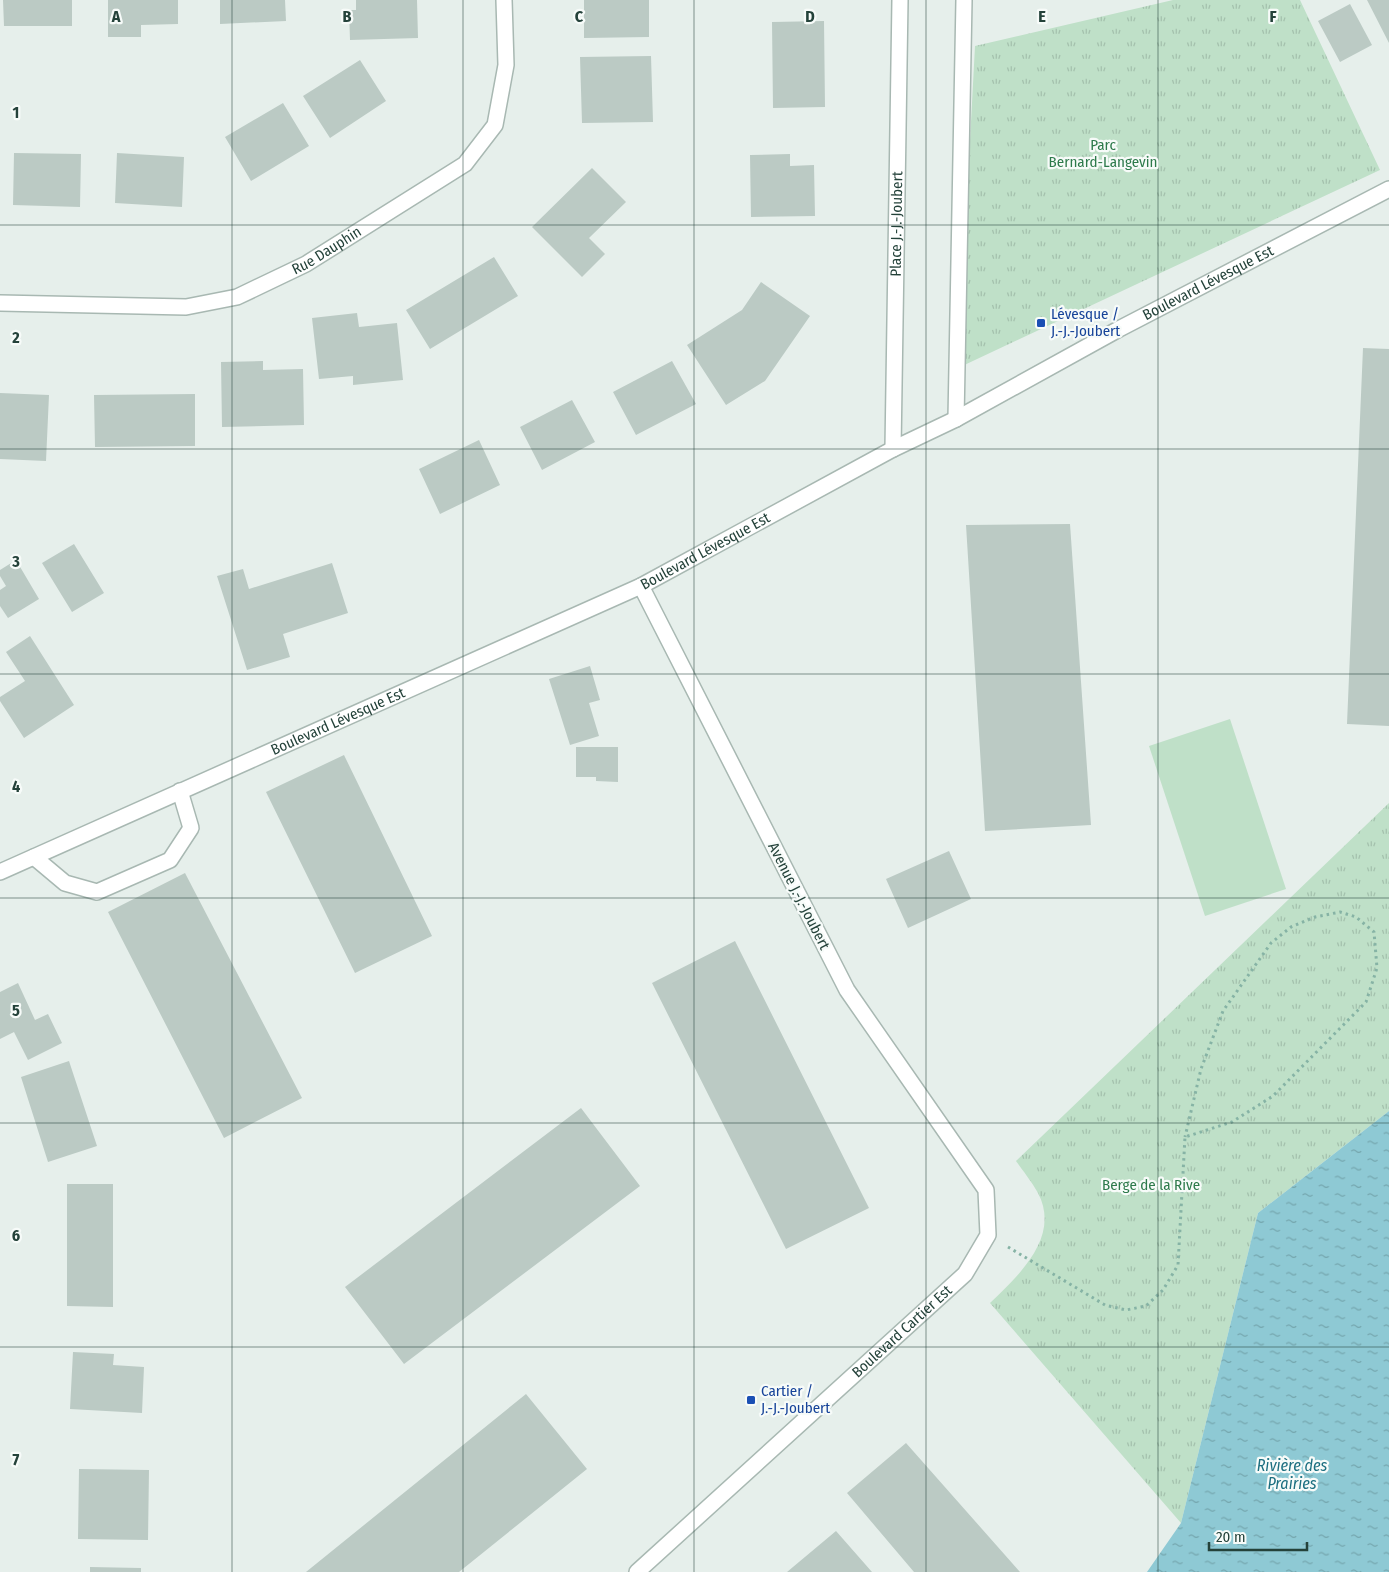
<svg xmlns="http://www.w3.org/2000/svg" width="1389" height="1572" font-family="'Fira Sans Condensed',sans-serif">
  <defs>
    <pattern id="park-tufts" width="24" height="20" patternUnits="userSpaceOnUse" patternTransform="scale(1.25)"><rect width="24" height="20" fill="#bfe0c8"/><path d="M3 7l-1-3M5 7V3M7 7l1-3M15 17l-1-3M17 17v-4M19 17l1-3" fill="none" stroke="#a4c1ad"/></pattern>
    <pattern id="water-ripples" width="26" height="14" patternUnits="userSpaceOnUse" patternTransform="scale(1.25)"><rect width="26" height="14" fill="#8ec9d4"/><path d="M2 4q2-2 4 0t4 0M15 11q2-2 4 0t4 0" fill="none" stroke="#74a5ad"/></pattern>
  </defs>
  <rect width="100%" height="100%" fill="#e6efeb"/>
  <path fill="url(#park-tufts)" d="M1173,0H1300L1380,170L958,368L975,46Z
    M1389,803V1111L1258,1213L1181,1523L990,1303C1019,1275 1061,1237 1038,1193C1032,1182 1023,1171 1016,1161Z"/>
  <path fill="#bfe0c8" d="M1230,719L1286,889L1205,916L1149,746Z"/>
  <path fill="url(#water-ripples)" d="M1389,1111V1572H1147L1181,1523L1258,1213Z"/>
  <path fill="#bbcac4" d="M3,0H72V26H4Z
    M108,0H178V24L141,25V37H108Z
    M220,0H285L286,21L220,24Z
    M356,0H417L418,38L350,40L349,10H356Z
    M584,0H649V37L584,38Z
    M1367,0H1389V43Z
    M1350,4L1372,45L1340,62L1318,21Z
    M824,21L825,107L773,108L772,22Z
    M651,56L653,122L582,123L580,57Z
    M360,60L386,101L330,138L303,96Z
    M283,103L309,146L251,181L225,137Z
    M14,153L81,154L80,207L13,205Z
    M117,153L184,157L182,207L115,203Z
    M790,154V166L814,165L815,216L751,217L750,155Z
    M592,168L626,202L589,238L605,254L582,277L532,227Z
    M494,257L518,296L430,349L406,310Z
    M761,282L810,316L765,381L726,405L687,345L742,310Z
    M357,313L359,327L397,323L403,380L353,385V376L319,379L312,318Z
    M1363,348L1389,349V726L1347,724Z
    M263,361V370L303,369L304,425L222,427L221,362Z
    M672,361L696,404L636,435L613,392Z
    M0,393L49,395L46,461L0,459Z
    M195,394V446L95,447L94,395Z
    M572,400L595,442L542,470L520,427Z
    M479,440L500,485L440,514L419,469Z
    M1070,524L1091,825L985,831L966,525Z
    M74,544L104,593L72,612L42,563Z
    M16,560L39,599L8,618L0,606V590L6,586L0,576V570Z
    M332,563L348,613L283,634L290,657L247,670L217,576L243,569L249,589Z
    M30,636L74,705L24,738L0,701V697L25,681L6,652Z
    M590,666L600,700L589,703L599,736L570,745L549,679Z
    M576,747H618V782L596,781V777H576Z
    M344,755L432,936L355,973L266,792Z
    M949,851L971,899L908,928L886,879Z
    M185,873L302,1098L224,1138L108,912Z
    M735,941L869,1208L786,1249L652,983Z
    M18,983L35,1020L48,1014L62,1043L28,1060L14,1032L0,1039V992Z
    M69,1061L97,1146L48,1162L21,1077Z
    M581,1108L640,1186L404,1364L345,1287Z
    M67,1184H113V1307L67,1306Z
    M73,1352L114,1354L113,1365L144,1367L142,1413L70,1409Z
    M526,1394L587,1469L459,1572H306Z
    M906,1443L1020,1572H914L847,1493Z
    M79,1469L149,1470L148,1540L78,1539Z
    M836,1531L872,1572H787Z
    M90,1567L141,1568V1572H90Z"/>
  <g fill="none" stroke-linecap="round" stroke-linejoin="round">
    <g stroke="#a8b8b2" stroke-width="18">
      <g id="minor">
        <path id="s1" d="M0,303L186,307L237,297L306,264L465,164L495,125L506,65L504,0"/>
        <path d="M956,419L964,0"/>
        <path id="s2" d="M893,449L900,0"/>
        <path d="M34,857L65,883L97,892L170,860L191,828L180,791"/>
        <path id="s3" d="M0,872L641,586L893,449L956,419L1119,329L1389,189"/>
        <path id="s4" d="M637,1572L965,1274L988,1235L986,1190L847,990L641,586"/>
      </g>
    </g>
    <path stroke="#86b3a5" stroke-width="3" stroke-dasharray="2.5 4" stroke-linecap="butt" d="M1008,1247L1105,1305L1126,1310L1146,1306L1163,1290L1178,1265L1185,1137L1232,1122L1273,1096L1366,1002L1377,968L1374,932L1356,917L1340,912L1315,917L1291,927L1271,943L1223,1011L1201,1069L1185,1137"/>
    <use href="#minor" stroke="#fff" stroke-width="15"/>
  </g>
  <path fill="none" stroke="#24423a" stroke-width="1" stroke-opacity="0.55" d="M232,0V1572M463,0V1572M694,0V1572M926,0V1572M1158,0V1572M0,225H1389M0,449H1389M0,674H1389M0,898H1389M0,1123H1389M0,1347H1389"/>
  <g fill="#1a4fb4" stroke="#f7fbf9" stroke-width="2">
    <rect x="1036" y="318" width="10" height="10" rx="2.5"/>
    <rect x="746" y="1395" width="10" height="10" rx="2.5"/>
  </g>
  <g text-anchor="middle" dominant-baseline="central" stroke-width="4.5" stroke-linejoin="round" paint-order="stroke">
    <g font-size="15" fill="#2d7a4b" stroke="#f7fbf9">
      <text x="1103" y="145">Parc<tspan x="1103" dy="17">Bernard-Langevin</tspan></text>
      <text x="1151" y="1185">Berge de la Rive</text>
    </g>
    <g font-size="15" fill="#24423a" stroke="#f7fbf9">
      <text stroke="none"><textPath href="#s2" startOffset="225">Place J.-J.-Joubert</textPath></text>
      <text stroke="none"><textPath href="#s1" startOffset="339">Rue Dauphin</textPath></text>
      <text stroke="none"><textPath href="#s3" startOffset="1345">Boulevard Lévesque Est</textPath></text>
      <text stroke="none"><textPath href="#s3" startOffset="775">Boulevard Lévesque Est</textPath></text>
      <text stroke="none"><textPath href="#s3" startOffset="370">Boulevard Lévesque Est</textPath></text>
      <text transform="translate(799 896) rotate(63)">Avenue J.-J.-Joubert</text>
      <text stroke="none"><textPath href="#s4" startOffset="358">Boulevard Cartier Est</textPath></text>
    </g>
    <g font-size="15" fill="#164399" stroke="#f7fbf9" text-anchor="start">
      <text x="1051" y="314">Lévesque /<tspan x="1051" dy="17">J.-J.-Joubert</tspan></text>
      <text x="761" y="1391">Cartier /<tspan x="761" dy="17">J.-J.-Joubert</tspan></text>
    </g>
    <g font-size="16" font-style="italic" fill="#1c6f80" stroke="#f7fbf9">
      <text x="1292" y="1465">Rivière des<tspan x="1292" dy="18">Prairies</tspan></text>
    </g>
  </g>
  <g font-size="16" text-anchor="middle" font-weight="bold" fill="#24423a" stroke="#f7fbf9" stroke-width="4.5" stroke-linejoin="round" paint-order="stroke">
    <text x="116" y="22">A</text>
    <text x="347" y="22">B</text>
    <text x="579" y="22">C</text>
    <text x="810" y="22">D</text>
    <text x="1042" y="22">E</text>
    <text x="1273" y="22">F</text>
    <text x="16" y="118">1</text>
    <text x="16" y="343">2</text>
    <text x="16" y="567">3</text>
    <text x="16" y="792">4</text>
    <text x="16" y="1016">5</text>
    <text x="16" y="1241">6</text>
    <text x="16" y="1465">7</text>
  </g>
  <path d="M1209 1542v8h98v-8" fill="none" stroke="#24423a" stroke-width="2.5"/>
  <text x="1216" y="1542" font-size="15" fill="#24423a" stroke="#f7fbf9" stroke-width="4" paint-order="stroke">20 m</text>
</svg>
